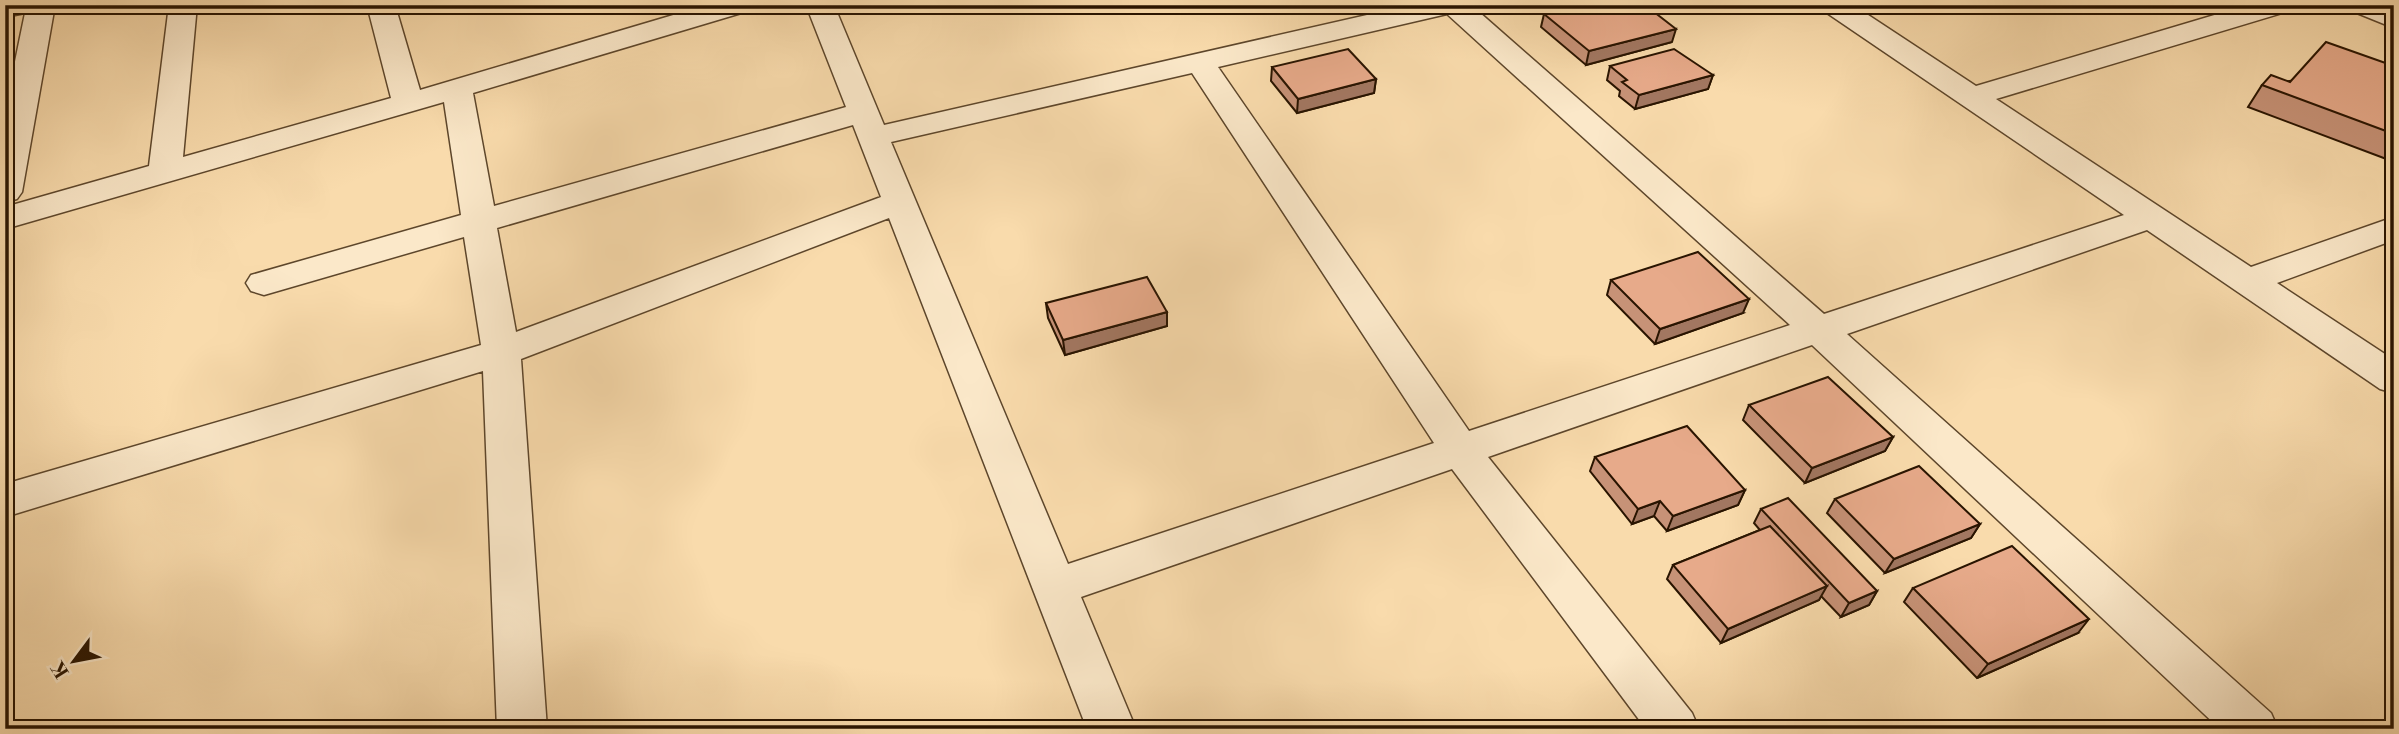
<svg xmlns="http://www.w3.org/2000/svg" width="2399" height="734" font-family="'Libre Bodoni',serif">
  <rect width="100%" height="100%" fill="#f9dbac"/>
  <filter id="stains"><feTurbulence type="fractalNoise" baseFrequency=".00286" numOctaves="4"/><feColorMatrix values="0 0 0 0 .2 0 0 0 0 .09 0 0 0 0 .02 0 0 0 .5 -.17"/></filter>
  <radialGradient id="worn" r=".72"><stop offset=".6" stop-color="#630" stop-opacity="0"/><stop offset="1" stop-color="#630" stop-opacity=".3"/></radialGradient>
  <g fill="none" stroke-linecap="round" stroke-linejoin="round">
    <g stroke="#5d462b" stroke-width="3">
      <path id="minor" d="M5,5H55L22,192L17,199L5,202V110L25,13L5,17Z
        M169,5H197L183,157L391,98L367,5H395L420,90L707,5H752L748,11L473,93L494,206L846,107L806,5H834L884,125L1411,5H1471L1824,314L2124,215L1824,11L1820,5H1853L1976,86L2248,5H2293L2289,11L1996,99L2251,267L2394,217V240L2277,283L2394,360V393L2380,389L2147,230L1847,334L2271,713L2278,729H2220L1812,345L1488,457L1692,713L1699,729H1646L1452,469L1081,597L1136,729H1087L889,218L521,359L547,729H497L483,371L5,517V484L481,345L464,237L264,295L251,291L246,283L251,275L461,215L444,102L5,229V207L149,166ZM1447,14L1790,325L1469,431L1218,67ZM1192,73L1434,443L1068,564L891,142ZM853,125L881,197L516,332L497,228Z
        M2348,5H2385L2394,9V28L2352,11Z"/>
    </g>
    <use href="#minor" fill="#fbe8c9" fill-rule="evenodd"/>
  </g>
  <path fill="#c79277" stroke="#291400" stroke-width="2" d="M1544,14L1672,42L1586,65L1541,27Z
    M1610,66L1713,75L1708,89L1635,109L1619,96L1620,91L1607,80Z
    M2394,66V154L2389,160L2248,107L2262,85Z
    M1272,67L1376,79L1374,93L1297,113L1271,81Z
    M1611,280L1743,313L1655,344L1607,295Z
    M1046,303L1167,312V326L1065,355L1048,318Z
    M1749,405L1893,437L1885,451L1805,483L1743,420Z
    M1595,457L1745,490L1738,505L1667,531L1654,516L1632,524L1590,471Z
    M1835,499L1980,524L1971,538L1885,573L1827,513Z
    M1761,509L1877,591L1869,605L1841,617L1821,596L1819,600L1721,643L1667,579L1673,565L1760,530L1754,523Z
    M1913,588L2078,633L1977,678L1904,602Z"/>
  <path fill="#a27761" stroke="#291400" stroke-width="2" d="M1676,29L1672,42L1586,65L1589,51Z
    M1713,75L1708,89L1635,109L1639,95Z
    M1376,79L1374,93L1297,113L1298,99Z
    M1749,299L1743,313L1655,344L1660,329Z
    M1167,312V326L1065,355L1063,340Z
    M1893,437L1885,451L1805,483L1812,468Z
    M1745,490L1738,505L1667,531L1673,516Z
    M1660,501L1654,516L1632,524L1638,509Z
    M1980,524L1971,538L1885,573L1894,559Z
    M1827,586L1819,600L1721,643L1728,629Z
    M1877,591L1869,605L1841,617L1849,603Z
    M2089,619L2078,633L1977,678L1988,664Z"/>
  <path fill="#e7aa8a" stroke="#291400" stroke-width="2" d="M1578,5H1645L1676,29L1589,51L1544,14Z
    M2326,42L2394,66V134L2262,85L2271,75L2290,82Z
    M1348,49L1376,79L1298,99L1272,67Z
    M1674,49L1713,75L1639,95L1622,82L1627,80L1610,66Z
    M1698,252L1749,299L1660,329L1611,280Z
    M1147,277L1167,312L1063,340L1046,303Z
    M1828,377L1893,437L1812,468L1749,405Z
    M1687,426L1745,490L1673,516L1660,501L1638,509L1595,457Z
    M1919,466L1980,524L1894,559L1835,499Z
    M1788,498L1877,591L1849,603L1761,509Z
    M1770,526L1827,586L1728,629L1673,565Z
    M2012,546L2089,619L1988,664L1913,588Z
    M2378,721L2388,729H2363Z"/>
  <rect width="2399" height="734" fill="none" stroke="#f9dbac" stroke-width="28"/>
  <rect x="7" y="7" width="2385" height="720" fill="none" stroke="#291400" stroke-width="3.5"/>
  <rect x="14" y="14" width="2371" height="706" fill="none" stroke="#291400" stroke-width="2"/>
  <g transform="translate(74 661) rotate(238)" stroke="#fbe8c9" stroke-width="5" paint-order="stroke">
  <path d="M0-5L12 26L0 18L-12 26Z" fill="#291400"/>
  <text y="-10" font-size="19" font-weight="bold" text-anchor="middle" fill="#291400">K</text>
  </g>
  <rect width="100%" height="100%" filter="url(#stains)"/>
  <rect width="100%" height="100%" fill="url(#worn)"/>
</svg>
